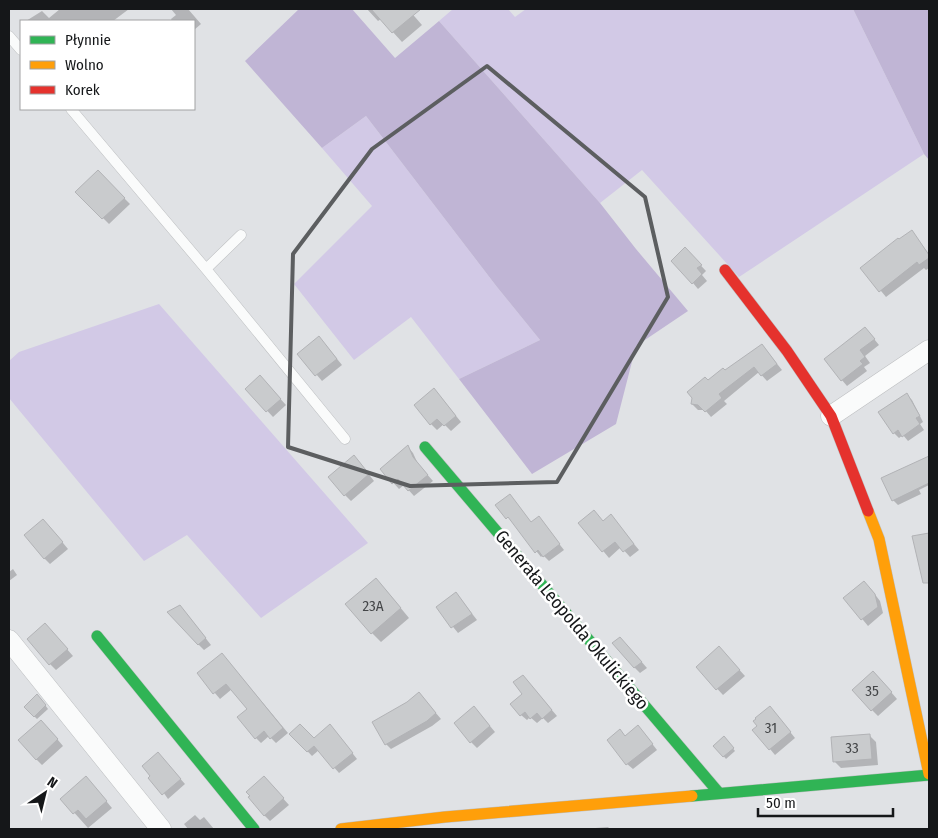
<svg xmlns="http://www.w3.org/2000/svg" width="938" height="838" font-family="'Fira Sans Condensed',sans-serif">
  <rect width="100%" height="100%" fill="#e0e2e5"/>
  <path fill="#d2c9e6" d="M453,9H508L515,17L526,9H853L924,154L739,277L642,170L600,203L439,21Z
    M366,116L497,287L540,340L459,379L411,317L354,360L294,284L372,206L322,148Z
    M159,304L368,543L261,618L187,535L144,561L9,398V361L19,352Z"/>
  <path fill="#c0b5d5" d="M299,9H352L395,58L439,21L600,203L636,249L688,311L636,346L616,424L532,474L459,379L540,340L497,287L366,116L322,148L245,61Z
    M853,9H929V160L924,154Z"/>
  <path fill="#0003" d="M60,9H129L113,21H26L42,11L49,18Z
    M171,9H188L201,24L194,30V21H172L171,19L176,15Z
    M367,9H408L422,25L402,42L381,19L378,21Z
    M98,172L130,204L109,224L77,192Z
    M912,232L929,254V268L926,270L924,268L886,297L862,268Z
    M691,255L706,271L702,275L707,281L698,289L693,283Z
    M870,334L879,345L865,356L870,363L864,367L867,371L847,386L825,360Z
    M325,344L342,365L322,381L299,354Z
    M762,345L782,370L767,381L759,372L724,401L727,404L711,417L705,410H698L692,404L708,382L725,372Z
    M266,383L286,405L273,417L247,389Z
    M907,395L912,400L923,422L920,424L924,430L908,441L903,435L899,438L894,433Z
    M440,396L461,422L451,431L444,424L437,430L431,424Z
    M408,447L413,453L418,464L433,481L414,496L404,485L399,489L381,469Z
    M929,457V485L919,490L921,494L898,505L893,500L883,479Z
    M360,463L374,481L351,501L345,495Z
    M496,505L532,523L539,518L564,550L549,561L543,555L541,557L513,522Z
    M611,516L639,550L630,557L621,547L609,558L580,523L603,522Z
    M49,526L68,549L50,564L44,558Z
    M929,534V584L924,579L914,537Z
    M13,569L17,575L9,581V572Z
    M870,588L880,601L883,613L868,626L845,598Z
    M385,589L409,618L381,642L372,633Z
    M456,593L477,620L458,633L437,607Z
    M186,613L211,645L204,650L198,644Z
    M51,631L73,656L56,670L50,664Z
    M626,644L647,668L640,673L635,668Z
    M725,654L745,676L723,695L697,667Z
    M227,660L288,733L276,743L269,736L261,743L256,738L249,709L232,689L220,699L198,673Z
    M879,678L897,699L878,716L872,710Z
    M528,682L557,716L548,723L543,718L537,723L530,717L527,720L521,715L524,694Z
    M40,698L48,709L37,719L25,707Z
    M424,699L441,719L432,726L391,749L386,744Z
    M775,713L795,738L775,755L770,749Z
    M480,714L495,732L477,748L471,742Z
    M47,727L63,746L42,765L36,759Z
    M335,731L357,759L339,773L319,750L312,756L291,734L314,739Z
    M620,731L626,737L643,732L657,750L633,769L627,764Z
    M870,736L876,742L878,765L841,768L835,762Z
    M727,741L735,751L726,759L715,746Z
    M163,759L185,784L168,799L152,776Z
    M92,784L112,808L88,828L62,799Z
    M270,784L289,805L270,821L264,815Z
    M195,815L200,820L204,817L214,829H188L184,824Z
    M608,827L610,829H583Z"/>
  <path fill="#c9cbcd" stroke="#b2b3b6" d="M371,9H421L392,33Z
    M98,170L125,198L102,219L75,192Z
    M912,230L929,255V258L919,265L917,262L879,292L860,268L898,238L899,239Z
    M685,247L702,265L697,268L702,274L692,284L671,261Z
    M865,327L875,339L860,350L865,357L860,361L863,364L841,381L824,359Z
    M319,336L337,359L315,376L297,354Z
    M762,344L777,364L761,376L754,367L719,394L722,398L705,412L698,405L691,404L692,398L687,392L705,377L708,380L723,368L725,370Z
    M260,375L281,399L266,412L245,389Z
    M434,388L456,416L444,426L437,419L430,425L414,405Z
    M907,393L920,416L916,418L920,424L902,437L898,430L893,434L878,412Z
    M408,445L413,457L428,475L408,491L398,479L392,484L380,469Z
    M354,455L369,474L344,496L328,477Z
    M929,456V483L892,501L881,478Z
    M510,494L531,522L539,516L560,544L543,557L538,550L535,553L508,517L506,519L495,505Z
    M594,510L603,521L611,514L634,544L623,552L615,542L602,552L578,523Z
    M43,519L63,542L44,559L24,535Z
    M929,533V583H923L912,536Z
    M376,578L401,608L371,634L345,604Z
    M864,581L875,594L878,607L861,620L843,598Z
    M456,592L472,614L451,628L436,607Z
    M180,605L206,638L198,645L167,612Z
    M45,623L68,649L49,665L27,639Z
    M620,637L642,662L634,668L612,643Z
    M719,646L740,670L716,690L696,667Z
    M222,653L283,728L270,739L264,731L255,739L237,717L247,709L226,684L213,694L197,673Z
    M873,671L892,692L871,711L852,690Z
    M523,675L552,710L542,719L537,713L530,719L525,712L520,716L510,704L522,694L513,682Z
    M419,692L436,713L427,721L385,745L372,722L407,702Z
    M37,694L46,705L34,717L24,707Z
    M474,706L490,726L470,743L454,723Z
    M770,706L791,732L769,750L752,730L757,726L753,721L756,719L755,718Z
    M41,720L58,739L36,760L18,740Z
    M300,724L314,738L330,724L353,753L333,769L314,746L307,752L289,734Z
    M638,725L653,744L626,765L607,740L620,729L625,736Z
    M870,734L872,759L833,762L831,737Z
    M724,736L734,748L723,757L713,746Z
    M158,752L181,779L162,795L148,778L150,776L142,766Z
    M86,776L107,801L86,819L78,810L73,814L60,799Z
    M264,776L284,798L264,816L248,797L250,796L246,792Z"/>
  <g fill="none" stroke-linecap="round" stroke-linejoin="round">
    <g stroke="#bdbfc1" stroke-width="11">
      <path id="lane" d="M9,36L21,50
        M71,109L206,269L345,439
        M206,269L241,235"/>
    </g>
    <g stroke="#bdbfc1" stroke-width="21">
      <path id="street" d="M831,416L929,350
        M9,640L161,829"/>
    </g>
    <g stroke="#bdbfc1" stroke-width="12">
      <path id="fast" d="M425,447L719,793
        M97,636L254,829
        M692,796L929,775"/>
    </g>
    <g stroke="#bdbfc1" stroke-width="12">
      <path id="slow" d="M868,511L879,539L929,774
        M341,829L445,817L692,796"/>
    </g>
    <g stroke="#bdbfc1" stroke-width="12">
      <path id="jam" d="M725,270L787,351L831,416L868,511"/>
    </g>
    <use href="#lane" stroke="#fafbfb" stroke-width="10"/>
    <use href="#street" stroke="#fafbfb" stroke-width="20"/>
    <use href="#fast" stroke="#30b455" stroke-width="11"/>
    <use href="#slow" stroke="#ff9f0a" stroke-width="11"/>
    <use href="#jam" stroke="#e5322d" stroke-width="11"/>
  </g>
  <path fill="none" stroke="#5c5e60" stroke-width="4" stroke-linejoin="round" d="M487,66L645,197L668,297L557,482L410,486L288,447L293,254L372,149Z"/>
  <g text-anchor="middle" dominant-baseline="central" stroke-width="5" stroke-linejoin="round" paint-order="stroke">
    <g font-size="15" fill="#444648">
      <text x="373" y="606">23A</text>
      <text x="872" y="691">35</text>
      <text x="771" y="728">31</text>
      <text x="852" y="748">33</text>
    </g>
    <g font-size="18" fill="#151719" stroke="#fff">
      <text transform="translate(572 620) rotate(50)">Generała Leopolda Okulickiego</text>
    </g>
  </g>
  <rect width="938" height="838" fill="none" stroke="#151719" stroke-width="20"/>
  <rect x="20" y="20" width="175" height="90" fill="#ffffff" stroke="#a1a2a3"/>
  <rect x="30" y="36" width="25" height="8" fill="#30b455" stroke="#a1a2a3"/>
  <text x="65" y="45" font-size="15" fill="#151719">Płynnie</text>
  <rect x="30" y="61" width="25" height="8" fill="#ff9f0a" stroke="#a1a2a3"/>
  <text x="65" y="70" font-size="15" fill="#151719">Wolno</text>
  <rect x="30" y="86" width="25" height="8" fill="#e5322d" stroke="#a1a2a3"/>
  <text x="65" y="95" font-size="15" fill="#151719">Korek</text>
  <g transform="translate(45 793) rotate(35)" stroke="#ffffff" stroke-width="4" paint-order="stroke">
  <path d="M0-4L9 19L0 12L-9 19Z" fill="#151719"/>
  <text y="-8" font-size="14" font-weight="bold" text-anchor="middle" fill="#151719">N</text>
  </g>
  <path d="M758 808v8h135v-8" fill="none" stroke="#151719" stroke-width="2.5"/>
  <text x="766" y="808" font-size="15" fill="#151719" stroke="#ffffff" stroke-width="4" paint-order="stroke">50 m</text>
</svg>
